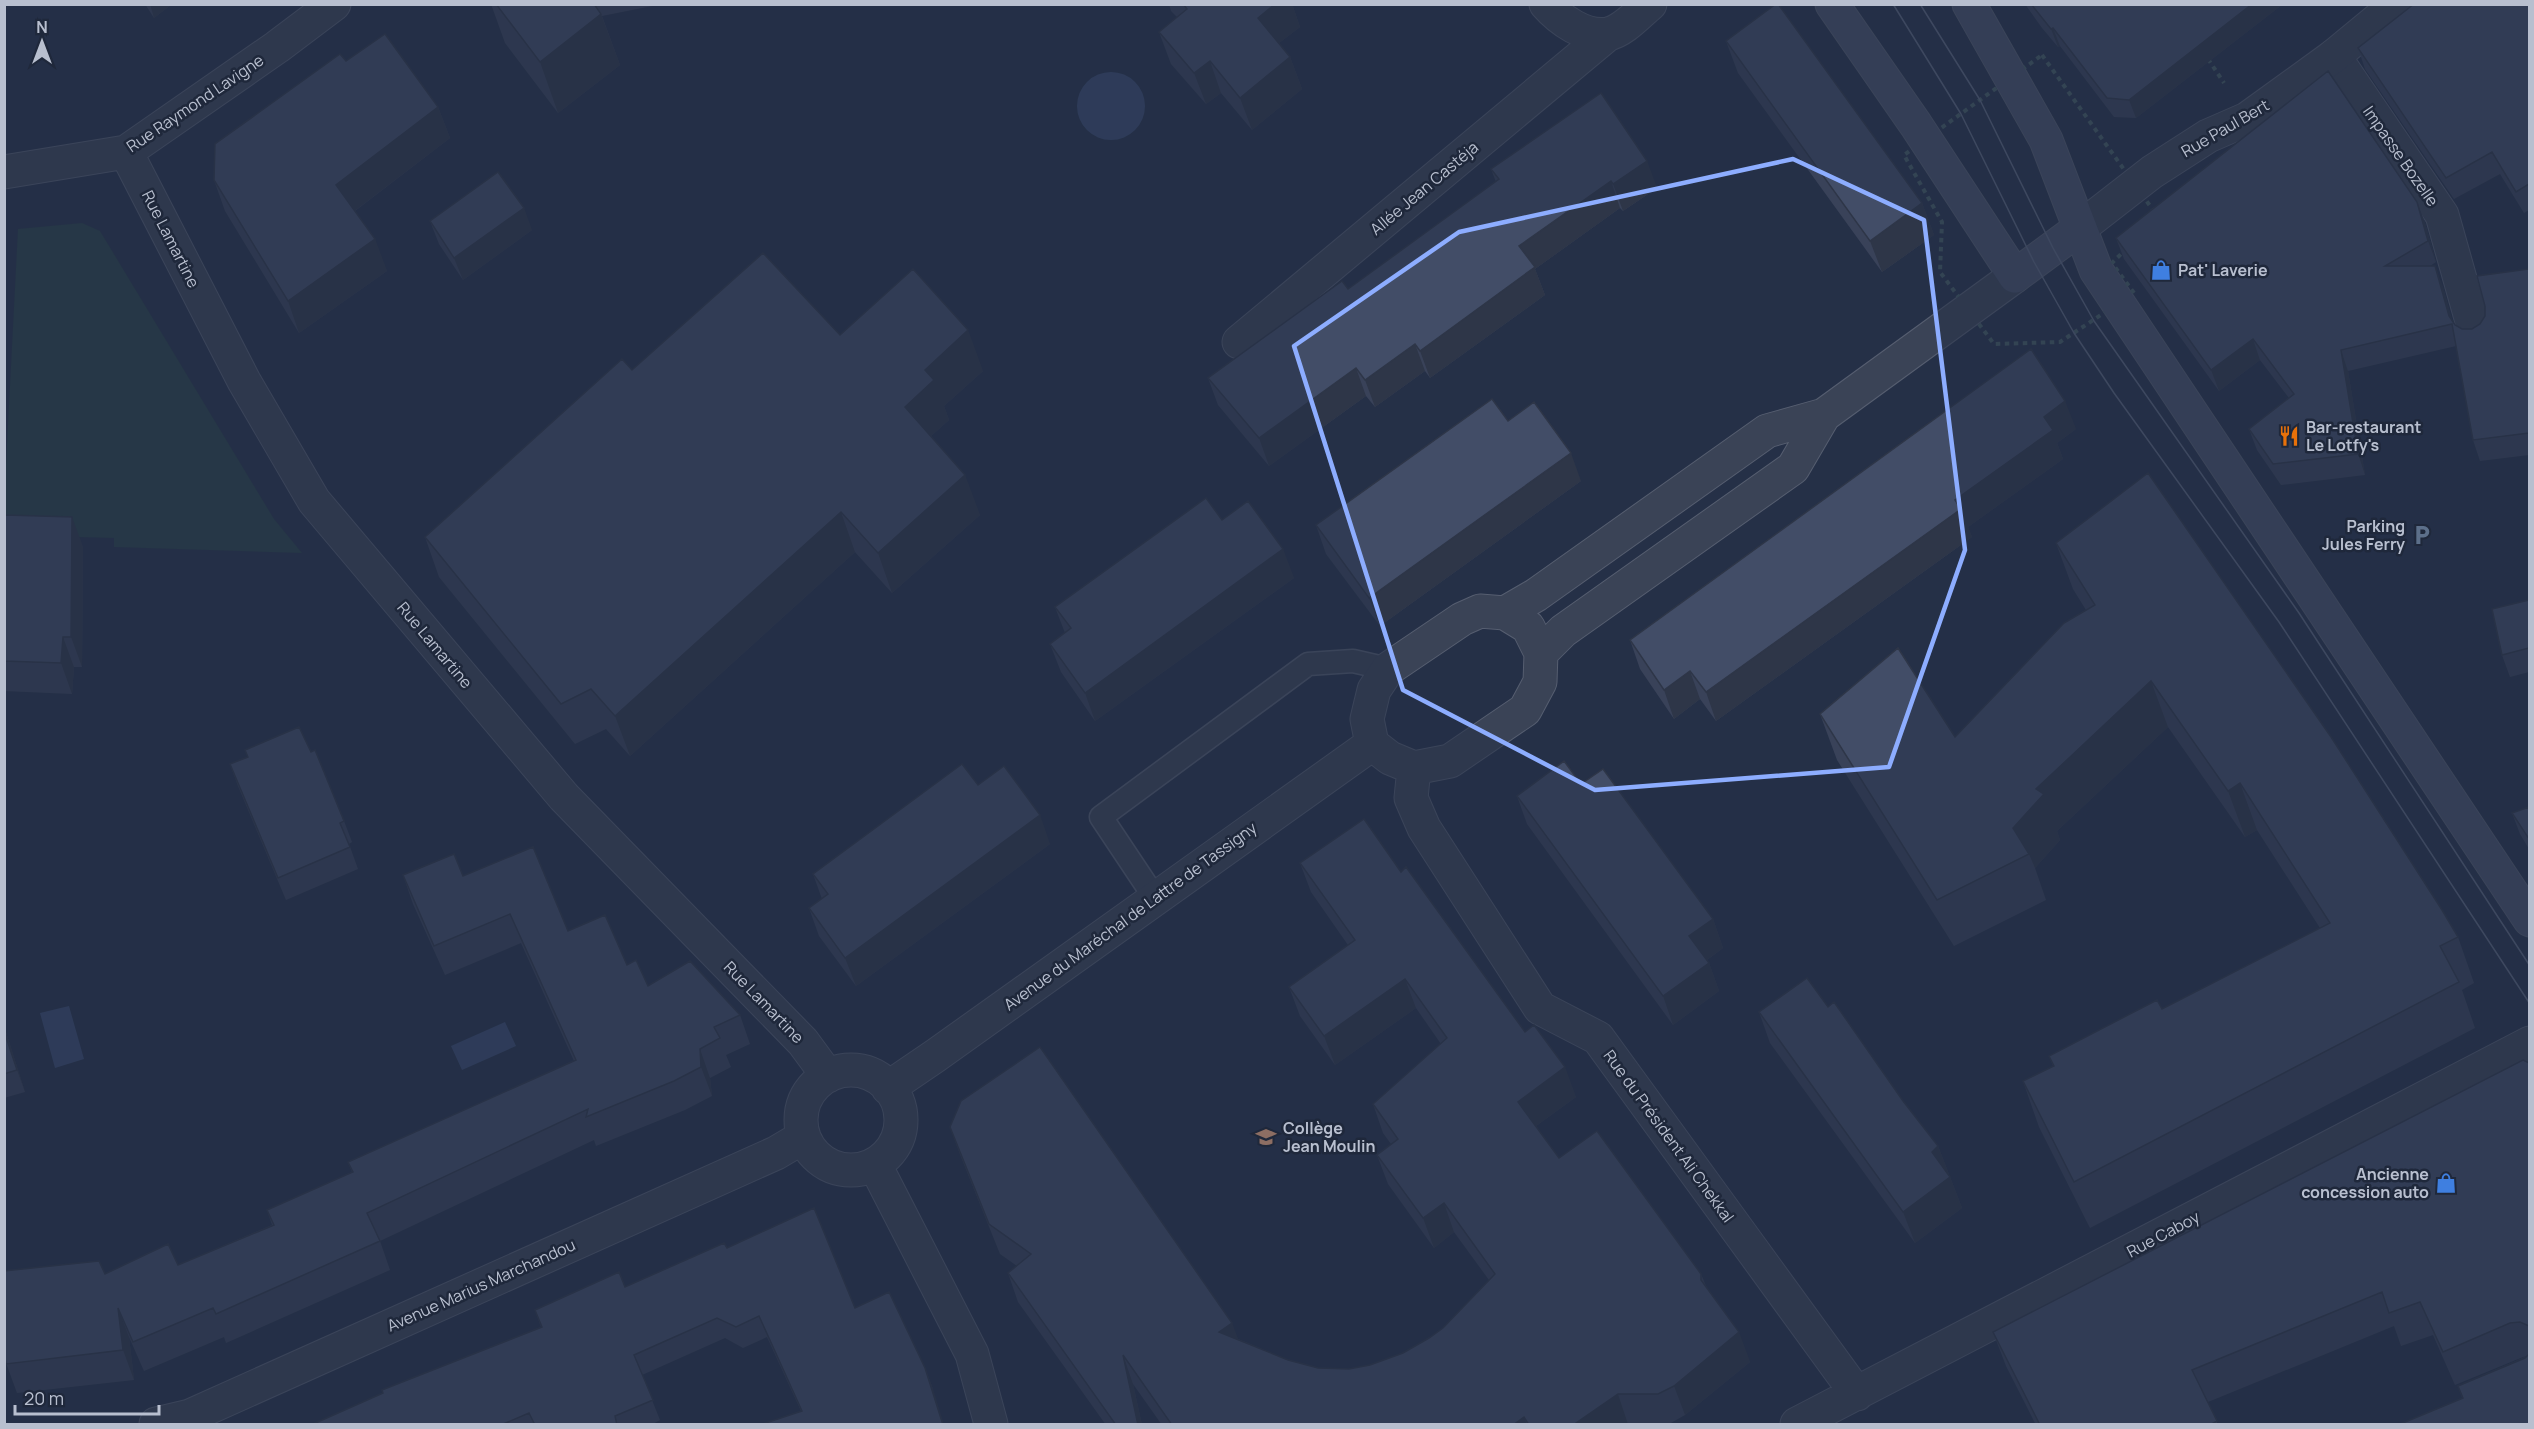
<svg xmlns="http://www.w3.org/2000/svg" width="2534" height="1429" font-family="Manrope,sans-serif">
  <rect width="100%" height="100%" fill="#253047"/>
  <path fill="#284047" d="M82,223L100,231L274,519L302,553L114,547V538L5,535V484L18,229Z"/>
  <path fill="#3a4b70" d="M1077 106a34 34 0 1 1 68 0a34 34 0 1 1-68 0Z
    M69,1006L84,1059L55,1068L40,1013Z
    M505,1022L516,1046L462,1070L451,1046Z"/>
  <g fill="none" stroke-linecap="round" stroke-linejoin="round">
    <g stroke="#565e70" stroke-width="25">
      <path id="service" d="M1155,898L1101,817L1308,664L1353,661L1388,669"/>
    </g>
    <g stroke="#565e70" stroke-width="35">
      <path id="minor" d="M1546,4C1560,20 1585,38 1608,34C1623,31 1638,14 1650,4
        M2334,56L2442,215L2475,332
        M126,152L244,381L314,501L564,797L803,1042L828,1076
        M4,172L126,152L277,47L334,4
        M1239,342L1608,34
        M1480,611L1505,613L1528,627L1541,653L1540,682L1525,710L1450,761L1414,768L1390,758L1372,744L1367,719L1374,690L1388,669L1462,619Z
        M1505,613L1536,595L1767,431L1824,415L2015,276
        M1541,653L1563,631L1793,468L1824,415
        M1414,768L1411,798L1424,828L1540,1008L1598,1038L1857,1394
        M801 1120a50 50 0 1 1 100 0a50 50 0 1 1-100 0Z
        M888,1088L935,1056L1372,744
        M875,1165L972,1354L991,1424
        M156,1424L190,1416L776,1153L803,1137
        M1797,1424L2530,1043"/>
    </g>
    <g stroke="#565e70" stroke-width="35">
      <path id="tertiary" d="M2080,228L2152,172L2208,136L2247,119L2334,56L2397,4"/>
    </g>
    <g stroke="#565e70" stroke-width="35">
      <path id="secondary" d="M1832,4L1916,125L2015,276L2080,228
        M1969,4L2046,140L2096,270L2530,920"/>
    </g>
    <path stroke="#465d63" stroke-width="4" stroke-dasharray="4.5 4.5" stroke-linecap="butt" d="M2042,55L2158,217L2112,263L2134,293L2060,342L1994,344L1940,272L1942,222L1904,155Z
      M2208,59L2224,83"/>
    <use href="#service" stroke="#3a4356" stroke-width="22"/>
    <use href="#minor" stroke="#3a4356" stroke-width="33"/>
    <use href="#tertiary" stroke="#3a4356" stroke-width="33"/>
    <use href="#secondary" stroke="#485169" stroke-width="33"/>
    <path stroke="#5c667d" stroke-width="1.5" d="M1893,4L1961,114L2034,262L2074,333L2114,393L2279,622L2530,1004
      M1920,4L1980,100L2053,248L2094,321L2299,613L2530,966"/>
  </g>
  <path fill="#394259" d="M145,4H172L154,18Z
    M491,4H662L602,16L620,65L558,113L505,43Z
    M1169,4H1292L1300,27L1279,43L1290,57L1302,89L1252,130L1221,93L1206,104L1171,64L1159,32L1177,17L1171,11Z
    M2025,4H2283L2136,118L2114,117L2060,46L2058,47L2042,28Z
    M2529,4V210L2524,213L2500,174L2454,199L2365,69L2358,48Z
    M1726,41L1922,203L1934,235L1882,272L1738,73Z
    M346,61L438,107L450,138L355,211L387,271L299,333L225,211L214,180Z
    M1601,93L1657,188L1623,211L1620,208L1535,269L1545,295L1430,378L1425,371L1375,407L1366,396L1269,466L1218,405L1208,378L1348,289L1436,225L1496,182L1491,169Z
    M2417,202L2425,223L2436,262L2430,266L2443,287L2452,321L2455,325L2462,329H2472L2480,324L2529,269V455L2480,461L2473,440L2456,346L2348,371L2365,475L2281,485L2257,450L2249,429L2289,398L2260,360L2219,391L2124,259L2116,238Z
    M430,221L532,230L463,280L439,244Z
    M840,335L983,371L944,406L949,420L931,436L980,515L892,593L855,552L630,756L606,729L575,744L439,577L425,537Z
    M1508,421L1581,481L1380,626L1326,554L1316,525Z
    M2076,429L2057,443L2063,459L1968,527L1972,537L1716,721L1700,699L1674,719L1640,669L1630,640Z
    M4,515L83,547L82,667H74L72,694L4,691Z
    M1222,520L1294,578L1095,721L1061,672L1050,644L1065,633L1055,607Z
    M2056,543L2458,937L2474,983L2462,990L2475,1028L2090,1228L2039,1127L2023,1081L2053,1066L2049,1056L2162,1009L2320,928L2257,830L2245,837L2168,727L2057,831L2060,840L2035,868L2046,900L1954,946L1837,760L1820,714L1955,737L2086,610L2073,589Z
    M2529,600V672L2510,677L2502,655Z
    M230,764L344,821L352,842L349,844L358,869L286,900L238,786Z
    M1581,784L1713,919L1723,948L1707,960L1709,963L1719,991L1673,1025L1527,824L1517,796Z
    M978,785L1050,844L856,986L819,936L809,908L822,899L813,874Z
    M2529,807V849L2520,834L2512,813Z
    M1300,863L1401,872L1576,1097L1536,1126L1559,1158L1701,1274L1706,1286L1750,1362L1685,1415L1669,1424H1628L1627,1425H1162L1133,1384L1142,1425H1106L1018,1302L1008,1273L1017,1266L1000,1254L961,1157L950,1127L1238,1339L1288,1360L1318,1368L1349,1369L1370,1365L1403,1353L1429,1338L1443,1328L1489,1280L1454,1232L1434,1248L1388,1184L1377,1155L1391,1144L1383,1133L1373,1104L1441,1044L1416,1008L1335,1065L1300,1016L1289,987L1348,945L1311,892Z
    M403,875L463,876L568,931L627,965L648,986L740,1015L750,1044L726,1055L731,1067L710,1078L712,1096L685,1110L596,1146L594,1140L380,1241L390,1270L226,1343L224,1337L144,1371L129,1337L134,1380L17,1393L6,1363L4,1364V1271L105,1274L178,1265L272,1225L267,1210L352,1172L348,1162L574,1061L521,943L445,975L413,904Z
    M1828,1007L1938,1146L1962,1208L1915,1243L1770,1043L1759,1012Z
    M4,1026L25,1092L4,1098Z
    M2529,1063V1425L2462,1398L2458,1386L2527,1356L2523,1357L2455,1385L2433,1335L2401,1346L2394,1326L2208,1402L2218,1425H2036L2006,1366L1993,1332Z
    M727,1248L855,1308L925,1368L933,1389L801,1411L767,1337L743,1348L725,1338L642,1375L660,1420L651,1425H311L541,1327L535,1310L625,1287Z"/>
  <path fill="#2e3648" d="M150,4H172L154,18Z
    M1275,4H1292L1300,27L1270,50L1258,18Z
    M2252,4H2283L2136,118L2129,100Z
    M601,14L620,65L558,113L540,62Z
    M2053,28L2060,46L2058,47L2051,29Z
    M1290,57L1302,89L1252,130L1240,98Z
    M1210,61L1221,93L1206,104L1194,73Z
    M438,107L450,138L348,216L336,185Z
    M1647,161L1657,188L1623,211L1613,184Z
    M1611,181L1620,208L1535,269L1545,295L1430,378L1420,351L1519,246Z
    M2417,202L2425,223L2436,262L2428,241Z
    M1922,203L1934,235L1882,272L1870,241Z
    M524,208L532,230L463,280L454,258Z
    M375,239L387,271L299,333L288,301Z
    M2435,266L2443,287L2457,337L2449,316Z
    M968,330L983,371L944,406L949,420L919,447L905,407L925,370Z
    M2253,339L2260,360L2219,391L2211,370Z
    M1415,344L1425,371L1375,407L1365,380Z
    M2341,350L2348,371L2365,475L2358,454Z
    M1356,368L1366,396L1269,466L1259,438Z
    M2065,401L2076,429L2057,443L2063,459L1968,527L1972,537L1716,721L1706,692L1955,500L2044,417Z
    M1571,453L1581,481L1380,626L1369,598Z
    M965,475L980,515L892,593L878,553Z
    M841,512L855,552L630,756L615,716Z
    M72,517L83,547L82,667L71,637Z
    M1283,549L1294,578L1095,721L1085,693Z
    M63,637L74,667L72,694L61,663Z
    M1690,671L1700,699L1674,719L1664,690Z
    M2151,681L2168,727L2057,831L2060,840L2035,868L2029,854L2013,828L2036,789Z
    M2240,783L2257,830L2245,837L2228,791Z
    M1040,815L1050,844L856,986L845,958Z
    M1713,919L1723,948L1700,965L1689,936Z
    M1709,963L1719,991L1673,1025L1663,996Z
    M1405,979L1416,1008L1335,1065L1324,1036Z
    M4,1026L25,1092L17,1070L4,1031Z
    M700,1049L710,1078L712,1096L701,1067Z
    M1565,1067L1576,1097L1529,1131L1518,1102Z
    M1938,1146L1962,1208L1915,1243L1903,1212L1932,1152Z
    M1444,1203L1454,1232L1434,1248L1423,1218Z
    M118,1308L129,1337L134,1380L123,1350Z
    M1232,1323L1243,1352L1219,1332Z
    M1739,1332L1750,1362L1685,1415L1674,1386Z
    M1123,1355L1133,1384L1142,1425H1138Z
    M925,1368L933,1389L944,1425H943Z
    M1618,1394L1628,1424L1627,1425H1577L1576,1423Z
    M1524,1417L1527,1425H1513Z"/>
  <path fill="#424d67" stroke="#2e3648" stroke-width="1.5" d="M496,4H594L601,14L540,62Z
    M1183,4H1275L1258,18L1290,57L1240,98L1210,61L1194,73L1159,32L1187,9Z
    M1776,4H1778L1922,203L1870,241L1726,41Z
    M2031,4H2252L2129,100L2107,98L2053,28L2051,29Z
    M2414,4H2529V184L2516,192L2492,152L2446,178L2358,48Z
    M385,34L438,107L336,185L375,239L288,301L214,180L215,144L340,54L346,61Z
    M2328,71L2417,202L2428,241L2385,266H2435L2449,316L2455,325L2462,329H2472L2480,324L2485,316V306L2477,276L2529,269V433L2473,440L2452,324L2341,350L2358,454L2273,464L2249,429L2294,394L2253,339L2211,370L2116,238Z
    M1601,93L1647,161L1613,184L1611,181L1519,246L1535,267L1420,351L1415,344L1365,380L1356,368L1259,438L1208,378L1342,281L1348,289L1436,225L1499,179L1491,169Z
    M498,172L524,208L454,258L430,221Z
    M763,253L840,335L913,269L968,330L925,370L934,380L905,407L965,475L878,553L841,512L615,716L591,689L561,704L425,537L622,359L632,370Z
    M2031,349L2065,401L2044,417L2053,430L1955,500L1961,509L1706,692L1690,671L1664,690L1630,640Z
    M1492,399L1508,421L1534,402L1571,453L1369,598L1316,525Z
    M2148,473L2331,737L2442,910L2458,937L2440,946L2459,982L2074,1182L2023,1081L2054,1066L2049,1056L2157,1000L2162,1009L2330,923L2240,783L2228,791L2151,681L2036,789L2044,794L2013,828L2029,854L1937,900L1820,714L1898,648L1955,737L2064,623L2095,605L2056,543Z
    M1206,498L1222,520L1248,501L1283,549L1085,693L1050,644L1071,628L1055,607Z
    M4,515L72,517L71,637H63L61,663L4,661Z
    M2529,600V648L2502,655L2492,609Z
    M299,727L311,752L315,750L344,821L340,823L350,847L278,878L230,764L248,757L245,750Z
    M1564,761L1581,784L1603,769L1713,919L1689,936L1709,963L1663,996L1517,796Z
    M962,764L978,785L1004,766L1040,815L845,958L809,908L828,894L813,874Z
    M2529,807V839L2512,813Z
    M1364,819L1401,872L1406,867L1525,1032L1534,1025L1565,1067L1518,1102L1559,1158L1597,1131L1701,1274V1280L1739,1332L1674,1386L1658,1394H1618L1576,1423L1577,1425H1529L1524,1417L1513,1425H1172L1123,1355L1138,1425H1116L1008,1273L1031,1254L989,1224L950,1127L961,1101L1040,1047L1232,1323L1219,1332L1288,1360L1318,1368L1349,1369L1370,1365L1403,1353L1429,1338L1443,1328L1495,1274L1444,1203L1423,1218L1377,1155L1398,1139L1373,1104L1447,1038L1405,979L1324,1036L1289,987L1355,940L1300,863Z
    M533,847L568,931L605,915L627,965L636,960L648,986L690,961L740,1015L714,1027L720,1038L700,1049L701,1067L674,1081L586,1117L588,1109L367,1213L380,1241L216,1314L213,1308L133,1342L118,1308L123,1350L6,1364L4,1352V1271L99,1261L105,1274L168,1244L178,1265L274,1225L267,1210L353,1172L348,1162L576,1060L510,914L434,946L403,875L454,854L463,876Z
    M1807,978L1828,1007L1834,1002L1903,1101L1938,1146L1932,1152L1950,1177L1903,1212L1759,1012Z
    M4,1031L17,1070L4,1074Z
    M2523,1060L2529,1063V1326L2520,1322L2510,1323L2443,1352L2420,1302L2389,1313L2382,1292L2192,1370L2217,1421L2210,1425H2040L1993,1332Z
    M814,1208L855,1308L889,1292L925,1368L943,1425H760L802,1411L759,1316L736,1327L717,1318L634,1355L653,1400L615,1416L617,1425H535L529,1413L501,1425H311L383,1393L382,1390L542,1327L535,1310L619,1272L625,1287L724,1243L727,1248Z
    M2529,1354V1425H2398L2463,1398L2458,1386L2525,1358Z"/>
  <path d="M0 0H2534V1429H0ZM1793,159L1924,220L1965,550L1889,767L1595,790L1403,690L1294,346L1459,232Z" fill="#253047" fill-opacity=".55" fill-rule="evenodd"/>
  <path fill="none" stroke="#8dadff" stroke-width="4.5" stroke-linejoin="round" d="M1793,159L1924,220L1965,550L1889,767L1595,790L1403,690L1294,346L1459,232Z"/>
  <defs>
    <g id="shop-bare" transform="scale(1.62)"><path d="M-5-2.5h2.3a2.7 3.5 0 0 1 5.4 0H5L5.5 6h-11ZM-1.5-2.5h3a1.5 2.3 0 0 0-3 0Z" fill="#3f7fe0" stroke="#1f283b" stroke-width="2.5" paint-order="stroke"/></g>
    <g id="restaurant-bare" transform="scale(1.62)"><path d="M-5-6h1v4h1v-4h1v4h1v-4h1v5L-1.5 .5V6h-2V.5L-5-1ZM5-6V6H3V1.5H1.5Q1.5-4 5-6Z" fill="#e8710a" stroke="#1f283b" stroke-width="2.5" paint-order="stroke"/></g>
    <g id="parking-bare" transform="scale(1.62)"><path d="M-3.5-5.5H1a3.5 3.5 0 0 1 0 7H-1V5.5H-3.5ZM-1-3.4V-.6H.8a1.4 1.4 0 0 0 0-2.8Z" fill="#5c6f8a" stroke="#1f283b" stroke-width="2.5" paint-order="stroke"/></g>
    <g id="school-bare" transform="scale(1.62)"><path d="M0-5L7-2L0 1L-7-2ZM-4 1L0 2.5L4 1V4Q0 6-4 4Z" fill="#8d6e63" stroke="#1f283b" stroke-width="2.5" paint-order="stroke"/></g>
  </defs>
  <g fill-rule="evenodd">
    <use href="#shop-bare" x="2161" y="270"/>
    <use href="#restaurant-bare" x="2289" y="436"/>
    <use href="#parking-bare" x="2422" y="535"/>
    <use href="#school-bare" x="1266" y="1137"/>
    <use href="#shop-bare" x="2446" y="1183"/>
  </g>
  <g text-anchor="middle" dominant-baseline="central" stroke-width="5" stroke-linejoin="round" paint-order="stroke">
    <g font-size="16" fill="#b8bfcf" stroke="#1f283b">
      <text transform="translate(195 103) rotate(-34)">Rue Raymond Lavigne</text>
      <text transform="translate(2225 128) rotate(-30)">Rue Paul Bert</text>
      <text transform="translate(2401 156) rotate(55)">Impasse Bozelle</text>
      <text transform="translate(1424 188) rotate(-40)">Allée Jean Castéja</text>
      <text transform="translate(171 239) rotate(63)">Rue Lamartine</text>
      <text transform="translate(435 645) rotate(50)">Rue Lamartine</text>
      <text transform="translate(1130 916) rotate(-36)">Avenue du Maréchal de Lattre de Tassigny</text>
      <text transform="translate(764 1002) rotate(46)">Rue Lamartine</text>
      <text transform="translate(1669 1136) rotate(54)">Rue du Président Ali Chekkal</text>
      <text transform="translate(2163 1234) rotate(-28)">Rue Caboy</text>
      <text transform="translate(481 1285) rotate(-24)">Avenue Marius Marchandou</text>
    </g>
    <g font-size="16" font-weight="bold" fill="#b8bfcf" stroke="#1f283b" text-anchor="start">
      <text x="2178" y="270">Pat' Laverie</text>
      <text x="2306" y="427">Bar-restaurant<tspan x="2306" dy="18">Le Lotfy's</tspan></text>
      <text x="2405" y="526" text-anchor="end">Parking<tspan x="2405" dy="18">Jules Ferry</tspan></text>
      <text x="1283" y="1128">Collège<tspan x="1283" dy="18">Jean Moulin</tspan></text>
      <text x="2429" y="1174" text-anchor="end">Ancienne<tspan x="2429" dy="18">concession auto</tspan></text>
    </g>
  </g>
  <rect width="2534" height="1429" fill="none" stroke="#b8bfcf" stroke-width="12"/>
  <g transform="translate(42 42)" stroke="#1f283b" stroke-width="4.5" paint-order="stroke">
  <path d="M0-4.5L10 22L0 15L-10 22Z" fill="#b8bfcf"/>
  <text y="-9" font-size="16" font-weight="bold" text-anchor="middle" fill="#b8bfcf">N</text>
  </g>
  <path d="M15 1405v9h144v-9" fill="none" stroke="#b8bfcf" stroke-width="3"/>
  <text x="24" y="1405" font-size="18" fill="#b8bfcf" stroke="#1f283b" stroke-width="4.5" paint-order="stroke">20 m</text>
</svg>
